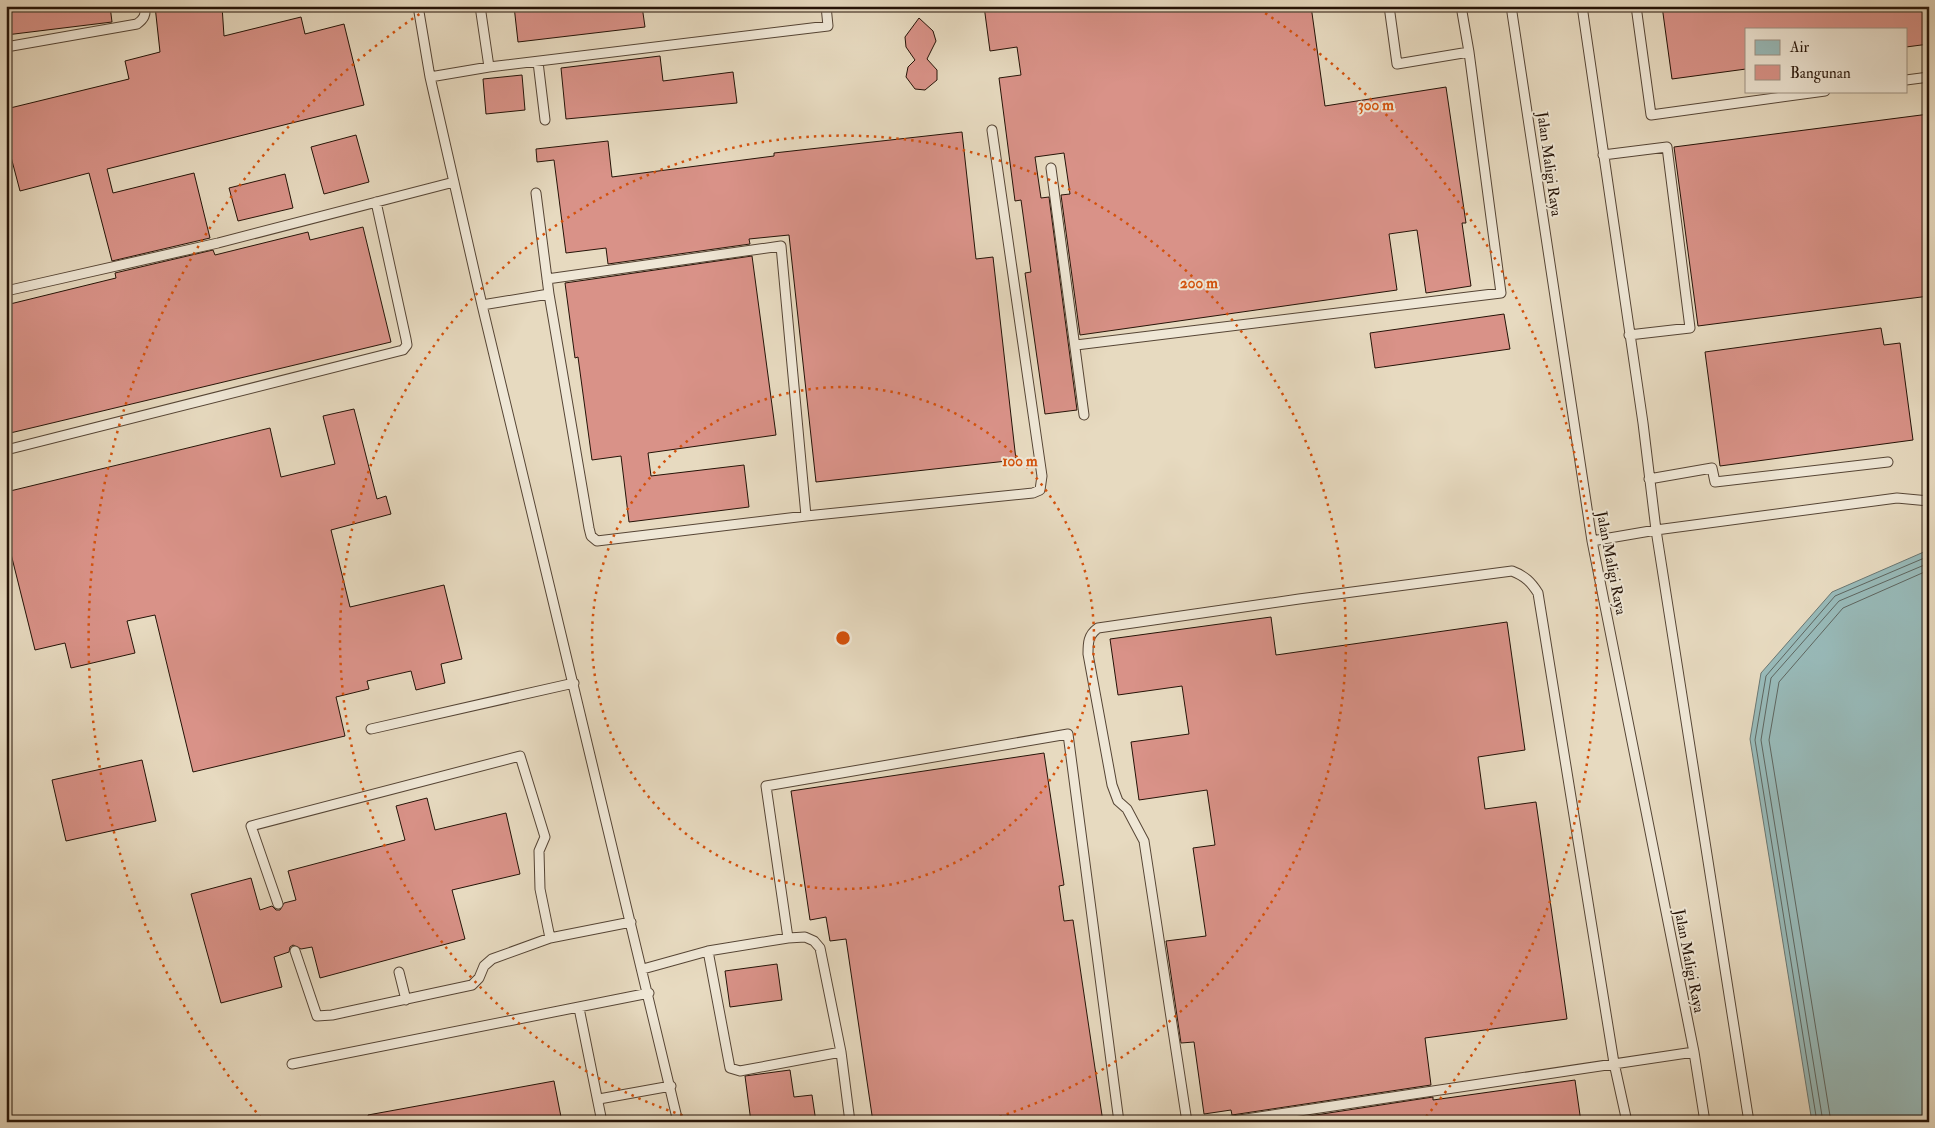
<svg xmlns="http://www.w3.org/2000/svg" width="1935" height="1128" font-family="'IM FELL Double Pica',serif">
  <rect width="100%" height="100%" fill="#e7dac0"/>
  <filter id="stains"><feTurbulence type="fractalNoise" baseFrequency=".004" numOctaves="4"/><feColorMatrix values="0 0 0 0 .2 0 0 0 0 .09 0 0 0 0 .02 0 0 0 .5 -.17"/></filter>
  <radialGradient id="worn" r=".72"><stop offset=".6" stop-color="#630" stop-opacity="0"/><stop offset="1" stop-color="#630" stop-opacity=".3"/></radialGradient>
  <path fill="#98bab9" stroke="#6a7772" d="M1926,551L1929,553V1122H1812L1750,739L1761,673L1832,592Z"/>
  <g fill="none" stroke-linecap="round" stroke-linejoin="round">
    <path stroke="#5e6660" stroke-width="1" d="M1817,1122L1755,740L1766,676L1835,596L1929,556
      M1823,1122L1761,740L1771,678L1839,601L1929,563
      M1831,1122L1769,740L1779,682L1843,608L1929,570"/>
  </g>
  <path fill="#d99288" stroke="#251307" d="M6,6H110L112,22L6,35Z
    M155,6H222L224,36L301,17L305,34L344,24L364,105L107,169L113,193L194,173L210,238L112,261L89,173L20,191L6,138V109L129,79L125,61L160,52Z
    M514,6H642L645,27L518,42Z
    M984,6H1311L1325,106L1446,87L1466,223H1462L1471,286L1426,293L1417,230L1389,234L1397,290L1080,335L1061,195L1070,194L1064,153L1035,157L1041,198L1049,197L1077,410L1045,414L1025,273L1031,272L1021,200L1015,201L999,78L1021,75L1017,47L990,51Z
    M1662,6H1923L1929,44L1906,47V29H1746V69L1672,79Z
    M919,18L933,31L936,41L927,59L937,70V80L925,90L915,89L906,77L908,67L915,60L906,47L905,37Z
    M660,56L663,81L733,72L737,103L566,119L561,68Z
    M522,75L525,110L486,114L483,79Z
    M1929,114V296L1698,326L1674,147Z
    M962,132L976,259L993,257L1016,460L816,482L789,235L749,239L750,244L608,264L606,248L566,253L554,160L537,162L536,149L608,141L612,177L774,156V153Z
    M356,135L369,182L324,194L311,147Z
    M285,174L293,208L238,221L229,188Z
    M363,227L391,342L6,434V305L116,278L115,273L213,250L215,255L308,232L310,240Z
    M752,256L776,435L648,453L651,476L744,465L749,507L629,522L621,456L592,460L578,357L575,358L565,283Z
    M1504,314L1510,349L1375,368L1370,333Z
    M1881,328L1884,345L1900,343L1913,440L1720,466L1705,352Z
    M354,409L377,499L386,496L391,514L331,530L350,607L444,585L462,659L441,664L445,683L416,690L411,671L367,681L369,689L336,697L345,736L193,772L155,615L127,621L135,653L71,668L65,643L35,650L6,534V492L270,428L281,477L335,464L323,416Z
    M1271,617L1276,655L1507,622L1525,750L1478,757L1485,809L1536,802L1567,1019L1425,1038L1431,1085L1232,1115L1231,1110L1204,1114L1194,1042L1181,1043L1166,941L1206,936L1193,848L1215,845L1207,790L1139,800L1131,742L1189,734L1182,686L1118,695L1110,639Z
    M1044,753L1064,885L1059,886L1064,921L1073,920L1103,1122H873L846,939L830,941L826,917L810,920L791,791Z
    M142,760L156,821L66,841L52,780Z
    M427,798L435,830L506,813L520,874L452,890L465,939L320,978L312,947L301,949L293,945L290,947L289,952L274,957L282,987L221,1003L191,894L251,878L260,910L272,906L276,910H280L284,903L296,900L288,871L405,840L396,806Z
    M777,964L782,1000L730,1007L725,971Z
    M790,1070L794,1097L812,1095L816,1122H751L745,1076Z
    M1575,1080L1581,1122H1270L1433,1097V1100Z
    M554,1081L562,1122H369L368,1115Z"/>
  <g fill="none" stroke-linecap="round" stroke-linejoin="round">
    <g stroke="#564535" stroke-width="11">
      <path id="service" d="M418,6L430,77L482,305L678,1122
        M480,6L489,67
        M1461,6L1469,52
        M1511,6L1592,541L1694,1052L1705,1122
        M1582,6L1643,423L1656,530L1749,1122
        M1636,6L1651,115L1825,91
        M6,47L137,24C144,19 146,15 145,6
        M538,62L545,120
        M430,77L489,67L828,26L826,6
        M1906,80L1929,77
        M1603,155L1667,147L1690,328L1629,335
        M1051,168L1084,415
        M536,193L549,294L589,528L591,536L597,541L806,516L1033,493L1040,490L1042,476L992,130
        M547,279L781,246L806,516
        M6,291L218,243L454,182
        M482,305L549,294
        M1076,345L1501,293L1469,52L1397,64L1389,6
        M6,450L403,350L407,345L406,339L376,202
        M1649,479L1712,468L1715,482L1888,462
        M1592,541L1656,530L1897,498L1929,501
        M371,729L574,683
        M278,904L251,826L520,756L545,837L539,851L540,889L550,938
        M788,938L766,786L1068,734L1119,1122
        M295,951L317,1016L332,1015L472,985L479,978L484,966L492,959L550,938L631,922
        M708,951L730,1068L740,1071L841,1052
        M643,969L708,951L788,938L805,937L814,941L820,948L841,1052L850,1122
        M399,972L406,1000
        M579,1008L602,1122
        M292,1064L649,993
        M599,1099L671,1086
        M1187,1122L1144,841L1127,809L1118,801L1112,785L1088,654C1088,643 1088,635 1098,628L1299,599L1512,571C1525,576 1531,582 1538,593L1614,1063L1627,1122
        M1226,1122L1694,1052"/>
    </g>
    <use href="#service" stroke="#efe7d6" stroke-width="9"/>
  </g>
  <g fill="none" stroke="#d4520c" stroke-width="2.5" stroke-dasharray="2.5 5">
    <circle cx="843" cy="638" r="251"/>
    <path d="M704 1122A503 503 0 1 1 982 1122"/>
    <path d="M261 1118A754 754 0 0 1 427 9M1259 9A754 754 0 0 1 1425 1118"/>
  </g>
  <g text-anchor="middle" dominant-baseline="central" stroke-width="4" stroke-linejoin="round" paint-order="stroke">
    <g font-size="15" fill="#251307" stroke="#efe7d6">
      <text transform="translate(1549 164) rotate(82)">Jalan Maligi Raya</text>
      <text transform="translate(1611 563) rotate(79)">Jalan Maligi Raya</text>
      <text transform="translate(1689 961) rotate(79)">Jalan Maligi Raya</text>
    </g>
  </g>
  <circle cx="843" cy="638" r="8" fill="#d4520c" stroke="#efe7d6" stroke-width="2.5"/>
  <g font-size="15" text-anchor="middle" font-weight="bold" fill="#d4520c" stroke="#efe7d6" stroke-width="4" stroke-linejoin="round" paint-order="stroke">
    <text x="1376" y="110">300 m</text>
    <text x="1199" y="288">200 m</text>
    <text x="1020" y="466">100 m</text>
  </g>
  <rect width="1935" height="1128" fill="none" stroke="#e7dac0" stroke-width="25"/>
  <rect x="8" y="8" width="1920" height="1113" fill="none" stroke="#251307" stroke-width="2.5"/>
  <rect x="12" y="12" width="1910" height="1103" fill="none" stroke="#251307"/>
  <rect x="1745" y="28" width="162" height="65" fill="#efe7d6" stroke="#9e9283"/>
  <rect x="1755" y="40" width="25" height="15" fill="#98bab9" stroke="#9e9283"/>
  <text x="1790" y="52" font-size="15" fill="#251307">Air</text>
  <rect x="1755" y="65" width="25" height="15" fill="#d99288" stroke="#9e9283"/>
  <text x="1790" y="78" font-size="15" fill="#251307">Bangunan</text>
  <rect width="100%" height="100%" filter="url(#stains)"/>
  <rect width="100%" height="100%" fill="url(#worn)"/>
</svg>
